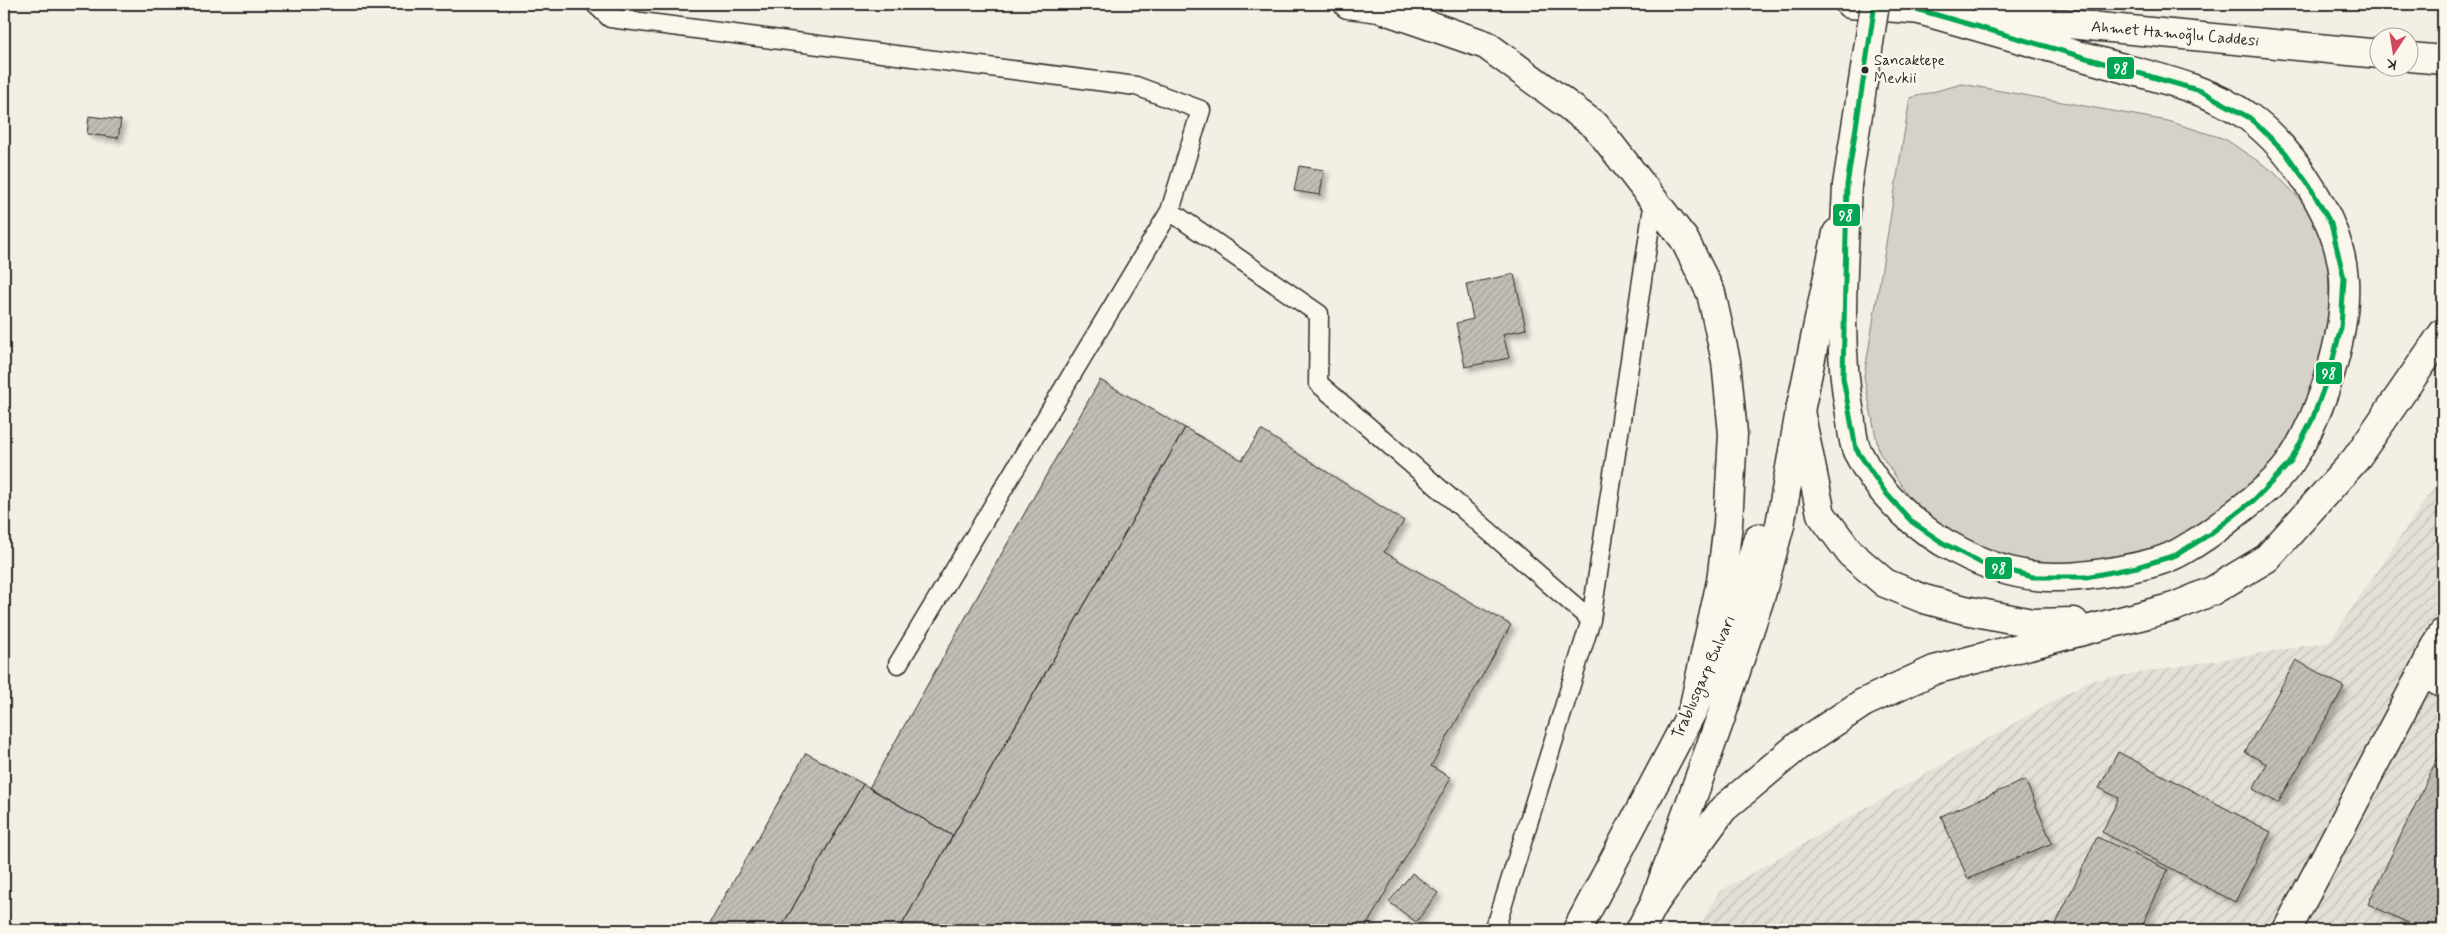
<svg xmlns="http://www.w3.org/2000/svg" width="2447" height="934" font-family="Mynerve,sans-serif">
  <defs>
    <pattern id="industrial-furrows" width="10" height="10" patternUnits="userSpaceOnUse" patternTransform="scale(1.25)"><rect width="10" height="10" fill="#e4e0d6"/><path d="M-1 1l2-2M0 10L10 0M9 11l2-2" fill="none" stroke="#c4c0b8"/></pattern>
    <pattern id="building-hatch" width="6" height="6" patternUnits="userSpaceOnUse" patternTransform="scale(1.25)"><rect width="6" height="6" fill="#c0beb6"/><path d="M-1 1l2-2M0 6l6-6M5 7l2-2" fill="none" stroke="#a5a39d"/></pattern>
    <filter id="shadow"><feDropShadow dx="4.5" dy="4.5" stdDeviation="2.5" flood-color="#0004"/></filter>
  </defs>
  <rect width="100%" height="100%" fill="#f3efe4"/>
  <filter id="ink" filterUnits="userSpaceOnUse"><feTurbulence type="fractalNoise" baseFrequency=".02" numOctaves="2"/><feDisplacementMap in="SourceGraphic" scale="10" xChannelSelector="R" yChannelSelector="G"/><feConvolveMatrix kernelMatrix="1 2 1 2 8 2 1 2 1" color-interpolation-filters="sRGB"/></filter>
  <g filter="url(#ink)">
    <path fill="url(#industrial-furrows)" d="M2443,474V930H1698L1719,892L2088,681L2329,642Z"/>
    <path fill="#d5d2c9" stroke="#807e7a" d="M1962,84L2168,121L2225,139L2274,172L2310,210L2328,261L2330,333L2310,396L2279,456L2250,491L2206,528L2133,560L2050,572L1967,548L1918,510L1879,452L1864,377L1910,98Z"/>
    <path fill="url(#building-hatch)" stroke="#2b2b2b" filter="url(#shadow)" d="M89,116L121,120L118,138L87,134Z
      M1299,166L1324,170L1320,195L1294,191Z
      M1514,274L1526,329L1503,334L1509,358L1465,367L1456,323L1473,319L1466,284Z
      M1100,380L1185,428L953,836L869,788Z
      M1185,428L1242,460L1261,430L1404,521L1384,552L1511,625L1431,766L1451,778L1364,930H899Z
      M2296,660L2344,687L2278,803L2253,789L2267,764L2245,752Z
      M2443,747V930H2423L2368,904Z
      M2118,752L2271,832L2235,902L2102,832L2119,798L2099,788Z
      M806,753L863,784L780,930H706Z
      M2025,780L2052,843L1968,879L1941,816Z
      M863,784L953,836L899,930H780Z
      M2097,837L2168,870L2140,930H2053Z
      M1412,873L1438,893L1416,922L1389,902Z"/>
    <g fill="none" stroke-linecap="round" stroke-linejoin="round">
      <g stroke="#2b2b2b" stroke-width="21">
        <path id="service" d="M595,4L610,18L1136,86L1201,110L1170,211L898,664
          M1170,211L1319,314L1318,383L1591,620
          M1492,930L1498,920L1591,620L1654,200"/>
      </g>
      <g stroke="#2b2b2b" stroke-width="31">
        <path id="minor" d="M2423,672L2443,683
          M2287,930L2443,633"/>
      </g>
      <g stroke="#2b2b2b" stroke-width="31">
        <path id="secondary" d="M1577,930L1693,710L1743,587L1758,538
          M1640,930L1655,902L1721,717L1761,595L1780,525L1800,411L1837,233"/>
      </g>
      <g stroke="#2b2b2b" stroke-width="31">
        <path id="trunk" d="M1348,4L1379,8L1486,45L1596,126L1684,239L1711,293L1726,361L1733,434L1728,524L1721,581L1693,710
          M1850,4L1933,11
          M1986,16L2380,54
          M2410,57L2443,60
          M1847,185C1844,261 1836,339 1850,414C1852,426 1852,440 1857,451C1879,495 1916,529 1959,551C2015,581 2060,582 2121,570C2140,566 2163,562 2180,552C2200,541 2218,528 2236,513C2255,499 2278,481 2291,461C2322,412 2347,336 2344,279C2340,222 2295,152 2250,118C2209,88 2155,77 2108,64C2044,46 1980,27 1916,9
          M1800,411L1821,514L1851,554L1885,583L1924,599L1965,610L2032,623L2074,622
          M1655,902L1723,809L1798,746L1863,703L1934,670L2174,607L2212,591L2267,558L2355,460L2443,333"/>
      </g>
      <use href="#service" stroke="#fbf7ec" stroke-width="18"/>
      <use href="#minor" stroke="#fbf7ec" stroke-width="28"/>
      <use href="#secondary" stroke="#fbf7ec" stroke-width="28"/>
      <use href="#trunk" stroke="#fbf7ec" stroke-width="28"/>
      <g stroke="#2b2b2b" stroke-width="31" stroke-linecap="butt">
        <path id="secondary-bridge" d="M1847,185L1875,4"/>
      </g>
      <use href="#secondary-bridge" stroke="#fbf7ec" stroke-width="28"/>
      <g stroke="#fbf7ec" stroke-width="9">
        <path id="bus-1" d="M1875,4L1847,185L1843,378L1856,449L1885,492L1912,522L1943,543L1981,563L2033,577H2086L2137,567L2176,555L2210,534L2254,500L2290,463L2312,420L2329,374L2341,328L2344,278L2331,224L2310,187L2285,152L2250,118L2201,91L1916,9"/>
      </g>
      <use href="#bus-1" stroke="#00a651" stroke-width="5"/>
    </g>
  </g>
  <circle fill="#2b2b2b" stroke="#fbf7ec" stroke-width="2" cx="1865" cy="70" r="4.5"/>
  <g text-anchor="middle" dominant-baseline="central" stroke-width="4.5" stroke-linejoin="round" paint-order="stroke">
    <g font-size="15" fill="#2b2b2b" stroke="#fbf7ec" text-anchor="start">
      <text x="1874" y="61">Sancaktepe<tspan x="1874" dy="18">Mevkii</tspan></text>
    </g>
    <g font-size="16" fill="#2b2b2b" stroke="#fbf7ec">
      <text transform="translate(2175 34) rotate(5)">Ahmet Hamoğlu Caddesi</text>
      <text transform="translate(1704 677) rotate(-66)">Trablusgarp Bulvarı</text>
    </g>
  </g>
  <g stroke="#fbf7ec" stroke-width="2">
    <rect x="2106" y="56" width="29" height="24" rx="5" fill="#00a651"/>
    <rect x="1832" y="203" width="29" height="24" rx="5" fill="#00a651"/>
    <rect x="2315" y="361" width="28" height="24" rx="5" fill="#00a651"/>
    <rect x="1984" y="556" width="29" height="24" rx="5" fill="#00a651"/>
  </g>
  <g font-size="14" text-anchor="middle" font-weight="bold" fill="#fff">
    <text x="2121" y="73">98</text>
    <text x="1846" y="220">98</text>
    <text x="2329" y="378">98</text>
    <text x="1999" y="573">98</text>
  </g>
  <rect width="2447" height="934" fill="none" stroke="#fbf7ec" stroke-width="20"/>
  <rect x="10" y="10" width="2427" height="914" fill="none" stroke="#2b2b2b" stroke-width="2" filter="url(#ink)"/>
  <g transform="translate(2394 52) rotate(192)"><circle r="24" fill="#fbf7ec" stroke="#a8a59f"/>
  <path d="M0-4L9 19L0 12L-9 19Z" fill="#d1495b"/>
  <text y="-8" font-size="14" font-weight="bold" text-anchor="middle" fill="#2b2b2b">K</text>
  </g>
</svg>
